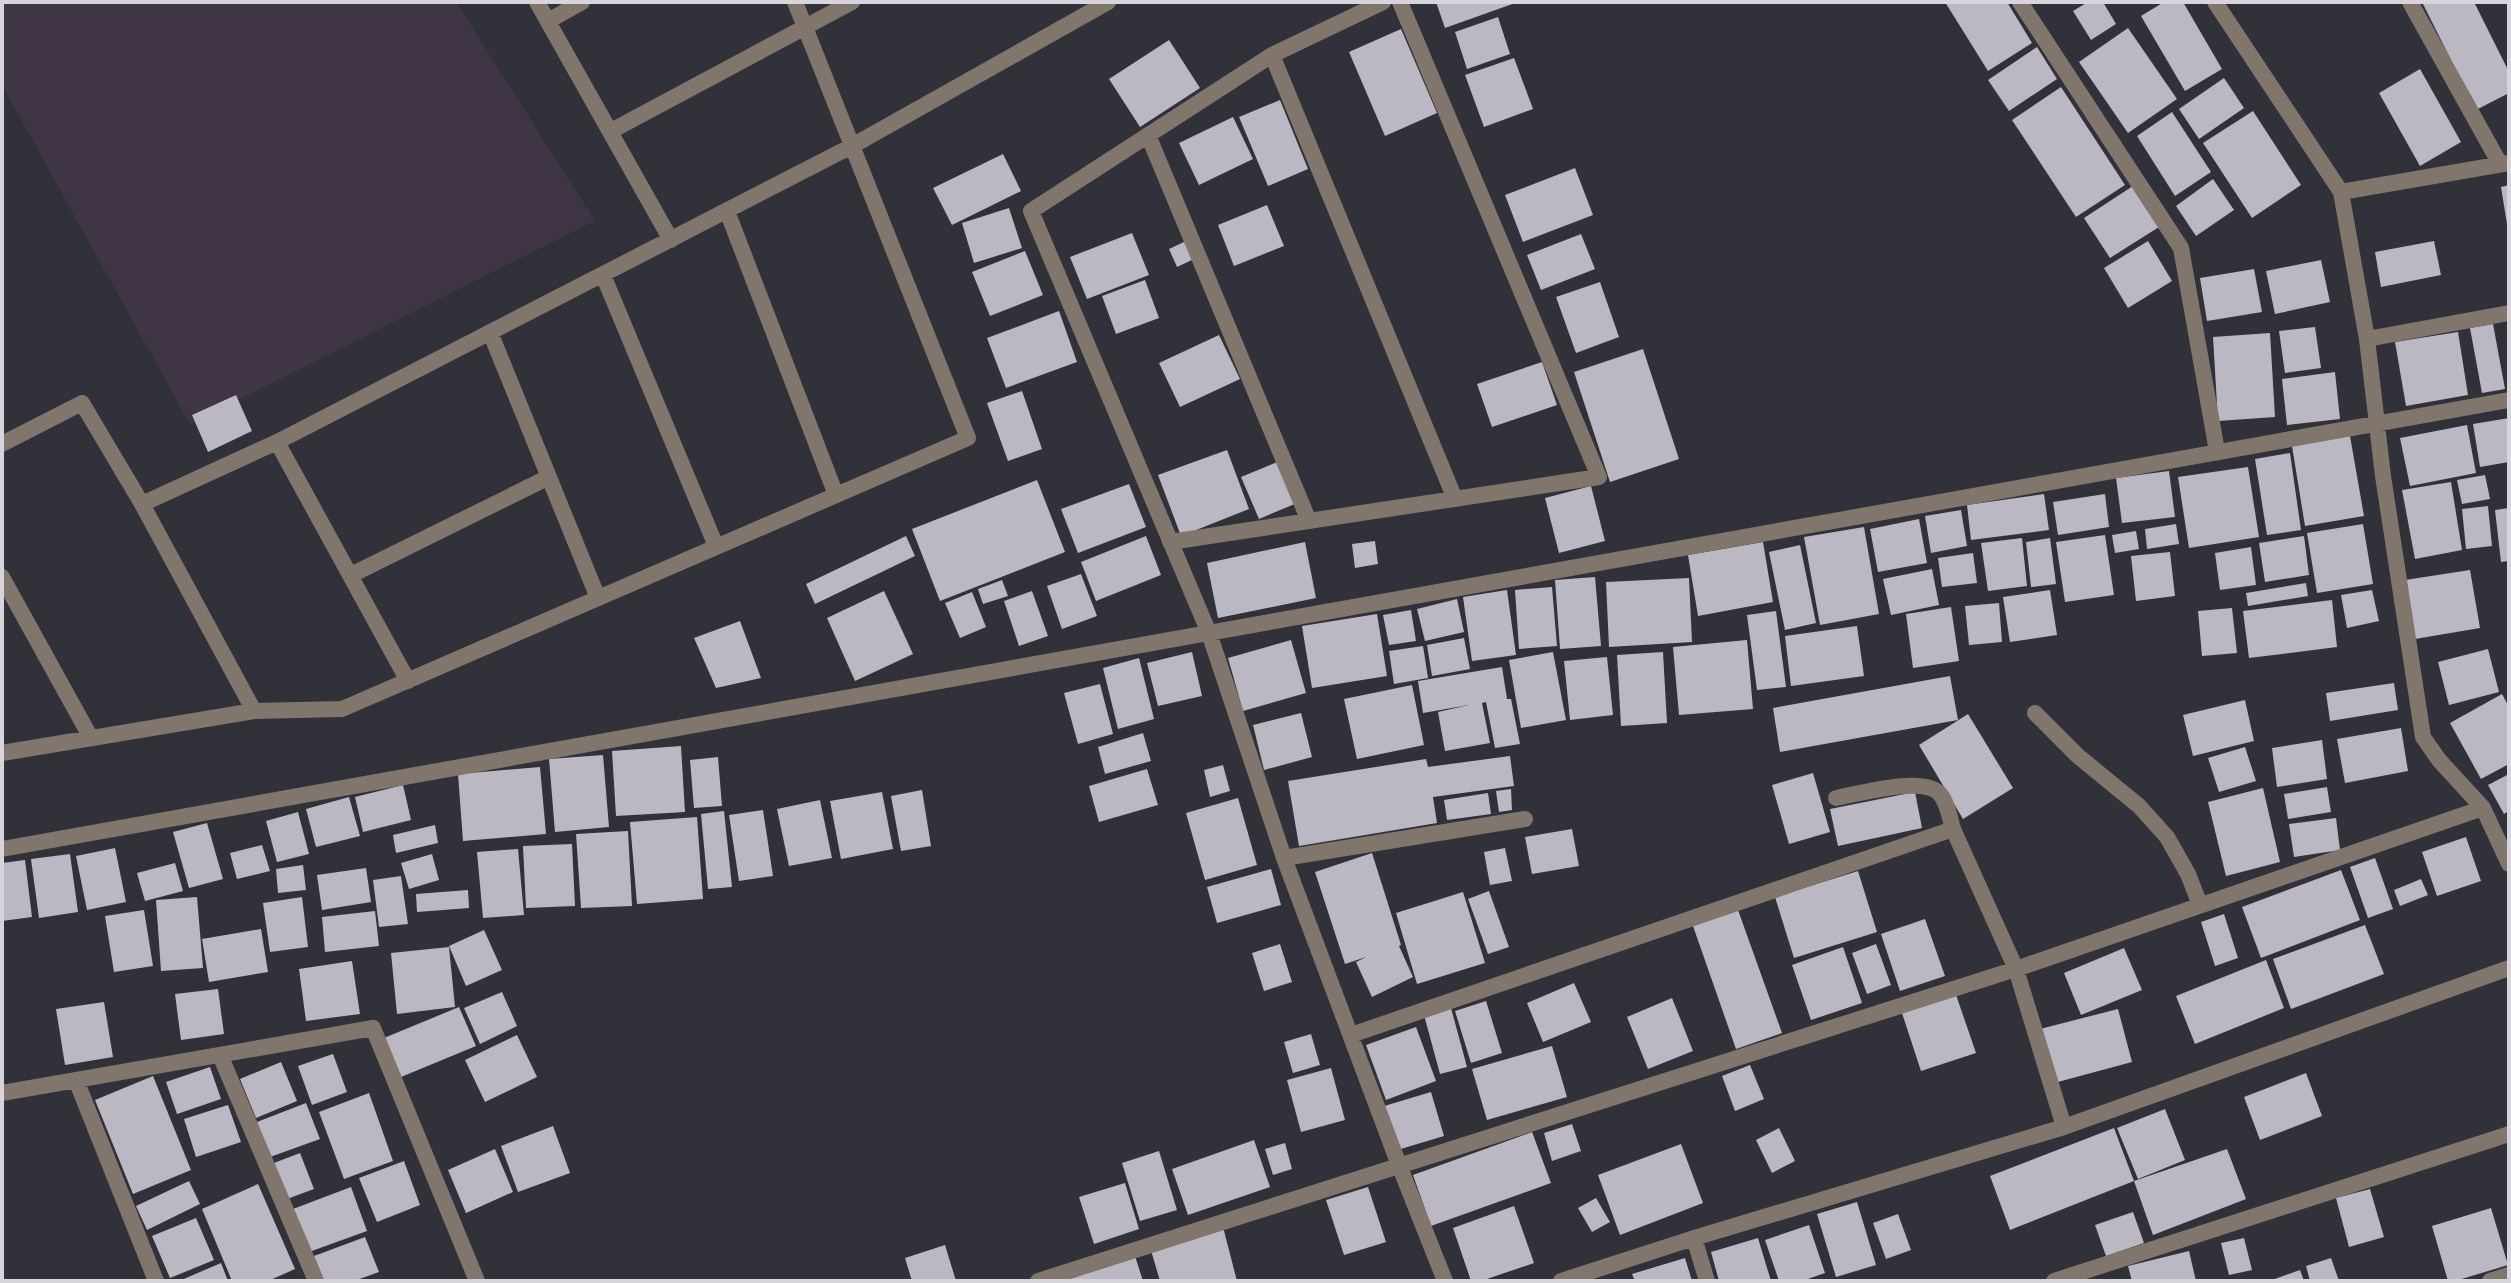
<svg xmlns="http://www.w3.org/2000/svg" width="2511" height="1283" font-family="Helvetica,sans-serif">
  <rect width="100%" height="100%" fill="#31313a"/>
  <path fill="#403544" d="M2,2H456L595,221L190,424L2,85Z"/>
  <path fill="#bbb8c4" d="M1436,2H1518L1445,28Z
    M1945,2H2007L2032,43L1988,71Z
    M2088,2H2103L2116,24L2091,40L2073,11Z
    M2164,2H2183L2222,69L2185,91L2141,16Z
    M2422,2H2474L2509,72V93L2476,110Z
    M1498,17L1510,54L1467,69L1455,32Z
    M2128,28L2177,99L2128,133L2079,62Z
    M1401,29L1437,113L1385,136L1349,52Z
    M1169,40L1200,88L1140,127L1109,79Z
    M2037,47L2057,79L2009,111L1988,80Z
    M1514,58L1533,109L1484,127L1465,75Z
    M2420,69L2461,142L2420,166L2379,93Z
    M2224,78L2244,108L2199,139L2179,109Z
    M2061,87L2125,185L2076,217L2012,120Z
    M1280,100L1308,169L1268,186L1239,117Z
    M2253,111L2301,185L2252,218L2203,143Z
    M2172,112L2211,172L2175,196L2137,136Z
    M1233,117L1253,159L1199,185L1179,143Z
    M1003,154L1021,191L952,225L933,188Z
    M1575,168L1593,215L1523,242L1505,195Z
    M2213,179L2234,210L2196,236L2176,206Z
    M2509,185V224H2507L2501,187Z
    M2133,186L2159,227L2110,258L2084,218Z
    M1267,205L1284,246L1234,266L1218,225Z
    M1009,208L1022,248L974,263L962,223Z
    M1132,233L1149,275L1087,299L1070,257Z
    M1581,234L1595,269L1541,290L1527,255Z
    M1186,241L1194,259L1177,267L1169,249Z
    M2148,241L2172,281L2128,308L2104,268Z
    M2434,241L2441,275L2381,287L2375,252Z
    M1025,251L1043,295L990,316L972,272Z
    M2321,260L2330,302L2275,314L2266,271Z
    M2254,269L2262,312L2207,321L2200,278Z
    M1145,280L1159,318L1116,334L1102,296Z
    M1600,282L1619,337L1576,353L1556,297Z
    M1059,311L1077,362L1006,388L987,338Z
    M2493,324L2505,389L2482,393L2470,328Z
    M2315,327L2321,368L2285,373L2279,331Z
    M2458,332L2468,395L2406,406L2395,342Z
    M2270,333L2275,417L2218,421L2213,337Z
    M1219,335L1240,379L1180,407L1159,363Z
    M1643,349L1679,459L1610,482L1574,372Z
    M1542,362L1557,405L1492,427L1477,384Z
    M2335,372L2340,419L2287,425L2282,379Z
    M1022,391L1042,449L1008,461L987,403Z
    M236,395L252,431L208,452L192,415Z
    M2509,418V462L2480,467L2473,424Z
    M2467,425L2476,473L2410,486L2400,438Z
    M2350,436L2364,516L2305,526L2292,446Z
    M1227,450L1249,509L1181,536L1158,475Z
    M2290,453L2301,530L2267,535L2255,459Z
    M1280,461L1297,503L1259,519L1241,477Z
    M2248,467L2259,537L2189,548L2178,477Z
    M2169,471L2175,517L2122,523L2116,478Z
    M2485,475L2490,499L2462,504L2457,480Z
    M1037,480L1065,552L940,601L912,529Z
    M2451,482L2462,550L2415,559L2402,490Z
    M1129,484L1146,527L1078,553L1061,509Z
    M1591,486L1605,541L1559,553L1545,498Z
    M2044,494L2049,530L1971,540L1967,505Z
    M2105,494L2109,527L2058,535L2053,502Z
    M2488,506L2492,546L2466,549L2462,509Z
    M2509,508V561L2501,562L2495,510Z
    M1961,510L1967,546L1931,553L1925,516Z
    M1919,519L1927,563L1878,572L1870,529Z
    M2176,524L2179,544L2147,549L2145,529Z
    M2363,524L2373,584L2317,593L2307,533Z
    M1864,527L1879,614L1820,625L1804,537Z
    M2136,531L2139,549L2115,553L2112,535Z
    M2105,535L2114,595L2065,602L2056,542Z
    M906,536L915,556L815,604L806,584Z
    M1146,536L1161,575L1096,601L1081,562Z
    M2304,536L2309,575L2265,582L2259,543Z
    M2022,538L2027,586L1988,591L1981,543Z
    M2050,538L2056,584L2031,587L2026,542Z
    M1375,541L1378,564L1355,568L1352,544Z
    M1305,542L1316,598L1218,618L1207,563Z
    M1763,542L1773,602L1698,616L1688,555Z
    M1800,545L1816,623L1785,630L1769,552Z
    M2251,547L2256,585L2220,590L2215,553Z
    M2170,552L2175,596L2136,601L2131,556Z
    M1973,553L1977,583L1942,587L1938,558Z
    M1932,569L1939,605L1891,615L1883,579Z
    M2470,570L2480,628L2415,639L2405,580Z
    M1081,574L1097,616L1062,629L1047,586Z
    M1595,577L1601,646L1560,649L1555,580Z
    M1689,578L1692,642L1609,647L1606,582Z
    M1002,580L1008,596L983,604L978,589Z
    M2306,583L2308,596L2248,606L2246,593Z
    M1552,587L1557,646L1519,649L1515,590Z
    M1507,590L1516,655L1472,661L1463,597Z
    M2050,590L2057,635L2010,642L2003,597Z
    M2372,590L2379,621L2347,628L2341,595Z
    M884,591L913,654L855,681L827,618Z
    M1032,591L1048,636L1019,646L1004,601Z
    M972,592L986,627L960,638L945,603Z
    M1457,599L1464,632L1425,641L1417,609Z
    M2332,600L2337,647L2249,658L2243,611Z
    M1999,603L2002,642L1969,645L1965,606Z
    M1951,607L1959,661L1913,668L1906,614Z
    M2232,608L2237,653L2202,656L2198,611Z
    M1411,610L1416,641L1389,645L1383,615Z
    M1776,611L1786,687L1757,690L1747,615Z
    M1377,614L1387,676L1312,688L1302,626Z
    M740,621L761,678L716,688L694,638Z
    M1857,626L1864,676L1791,686L1785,636Z
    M1464,638L1470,669L1432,676L1427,645Z
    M1291,640L1306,693L1243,711L1228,658Z
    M1747,640L1753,709L1679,715L1673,647Z
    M1423,646L1428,678L1394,684L1389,651Z
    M2488,649L2499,692L2449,705L2438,662Z
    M1192,652L1202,696L1158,706L1147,663Z
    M1553,652L1566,720L1521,728L1509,660Z
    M1663,652L1667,723L1621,726L1617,655Z
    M1607,657L1613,715L1570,720L1564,661Z
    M1139,658L1154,719L1118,729L1103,668Z
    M1502,667L1507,699H1511L1520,744L1495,748L1486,702L1482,703L1490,743L1445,751L1438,712L1469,705L1423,713L1418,681Z
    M1950,676L1958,720L1780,752L1773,708Z
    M2394,683L2398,710L2330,721L2326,693Z
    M1100,684L1113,734L1078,744L1064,693Z
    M1412,685L1424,745L1357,759L1344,699Z
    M2502,694L2509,707V764L2481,779L2450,723Z
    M2245,700L2254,741L2193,756L2183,715Z
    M1301,713L1312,757L1264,770L1253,725Z
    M1968,714L2013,788L1963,819L1919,745Z
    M2401,728L2408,771L2345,783L2337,739Z
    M1143,733L1151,761L1105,774L1098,747Z
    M2322,740L2327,779L2277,787L2272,748Z
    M681,746L685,812L616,816L612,751Z
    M2245,747L2256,781L2219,792L2208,758Z
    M603,755L609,827L555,832L549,759Z
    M1510,756L1514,786L1433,797L1437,823L1299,846L1288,781L1426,759L1428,767Z
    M718,757L722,806L694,808L690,760Z
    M1223,765L1230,791L1210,797L1204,770Z
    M540,767L546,834L463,841L458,774Z
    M1147,769L1158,805L1099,822L1089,786Z
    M1813,773L1830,832L1789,844L1772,785Z
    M2509,774V811L2504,814L2488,785Z
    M403,785L411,820L363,832L355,797Z
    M2327,787L2331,812L2288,819L2284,794Z
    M2263,788L2280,862L2226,876L2208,802Z
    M1511,789L1512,810L1499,812L1496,791Z
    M922,790L931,846L901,851L891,796Z
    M882,792L893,849L841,859L830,801Z
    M1915,792L1922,828L1838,846L1830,809Z
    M1488,793L1491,814L1447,820L1444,800Z
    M349,797L360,836L316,847L306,809Z
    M1238,798L1257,865L1205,880L1186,813Z
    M820,800L832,858L789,866L777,809Z
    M763,810L773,876L739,881L729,815Z
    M724,811L732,887L708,889L701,814Z
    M298,812L309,854L277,862L266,821Z
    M697,817L703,899L637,904L630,822Z
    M2336,818L2340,850L2294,857L2289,824Z
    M207,823L223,879L189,888L173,832Z
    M435,825L438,843L396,853L393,835Z
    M1572,829L1579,866L1532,874L1525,837Z
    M628,831L632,906L581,908L576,834Z
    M2466,837L2481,881L2437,896L2422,852Z
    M572,844L575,906L526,908L523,846Z
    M262,845L270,871L237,879L230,853Z
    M115,848L126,902L87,910L76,856Z
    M1505,848L1512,881L1490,885L1484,852Z
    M518,849L524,915L483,918L477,852Z
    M1372,853L1401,945L1399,946L1413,977L1372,997L1356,962L1366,957L1345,964L1315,872Z
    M70,854L78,912L39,918L31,859Z
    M432,854L439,880L409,889L401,863Z
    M2375,858L2393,909L2368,918L2350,867Z
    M25,860L32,917L2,921V863Z
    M175,863L183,891L145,901L137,873Z
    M303,865L306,890L278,893L276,869Z
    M366,868L371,902L322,910L317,875Z
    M1271,869L1281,905L1217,923L1207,887Z
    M2341,870L2360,920L2261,958L2242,907Z
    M1858,871L1877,932L1794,958L1775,897Z
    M401,876L408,924L379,927L373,880Z
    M2421,879L2428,895L2400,906L2394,890Z
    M468,890L469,908L417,912L416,894Z
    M1489,891L1509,947L1488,954L1468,899Z
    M1463,892L1485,963L1417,984L1396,913Z
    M197,897L203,968L161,971L156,900Z
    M302,897L308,947L270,952L263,903Z
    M144,910L153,966L114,972L105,916Z
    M1738,910L1782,1033L1736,1049L1693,926Z
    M375,911L379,946L325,952L322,917Z
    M2224,914L2238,958L2215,966L2201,922Z
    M1925,919L1945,976L1900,991L1881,934Z
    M2365,925L2384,974L2291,1009L2273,959Z
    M261,929L268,972L209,982L202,939Z
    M484,930L502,970L466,986L449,946Z
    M1280,944L1292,982L1264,991L1252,953Z
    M1876,944L1891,985L1867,994L1852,953Z
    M449,947L455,1007L397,1014L391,953Z
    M1843,947L1862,1003L1811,1020L1792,965Z
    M2124,948L2142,990L2081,1015L2064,973Z
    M2266,960L2284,1008L2195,1044L2176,996Z
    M352,961L360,1014L306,1021L299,969Z
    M1574,983L1591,1022L1543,1042L1527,1003Z
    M218,989L224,1034L181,1040L175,994Z
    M1954,989L1976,1053L1921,1071L1900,1007Z
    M502,992L517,1026L480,1044L464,1008Z
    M1672,998L1693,1051L1648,1069L1627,1017Z
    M1486,1001L1502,1053L1471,1063L1455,1011Z
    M104,1002L113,1057L65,1065L56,1009Z
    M459,1007L476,1046L401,1077L384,1038Z
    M1451,1008L1467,1067L1440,1074L1424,1015Z
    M2118,1009L2132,1062L2054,1083L2040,1029Z
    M1416,1027L1436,1081L1386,1100L1366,1045Z
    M1311,1034L1320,1065L1293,1073L1284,1042Z
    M517,1035L537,1077L485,1102L465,1060Z
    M1552,1046L1567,1097L1487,1120L1472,1069Z
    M333,1054L347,1092L312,1105L298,1066Z
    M281,1062L297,1101L256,1118L240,1079Z
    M1750,1065L1764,1099L1735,1111L1722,1076Z
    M210,1067L221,1099L177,1114L166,1082Z
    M1331,1068L1345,1120L1301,1132L1287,1080Z
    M2306,1073L2322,1116L2260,1140L2244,1097Z
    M153,1076L191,1170L133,1194L95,1100Z
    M1431,1092L1444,1136L1394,1151L1381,1107Z
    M369,1093L393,1161L344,1179L319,1112Z
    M306,1103L320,1139L270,1157L257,1122Z
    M228,1105L241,1142L196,1157L184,1119Z
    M2165,1109L2185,1160L2138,1179L2117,1128Z
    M1572,1124L1581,1151L1552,1161L1544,1133Z
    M553,1126L570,1173L518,1192L501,1146Z
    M1779,1128L1795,1161L1772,1173L1756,1140Z
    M2114,1128L2134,1181L2010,1230L1990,1176Z
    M1532,1132L1551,1183L1431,1226L1413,1175Z
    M1254,1140L1270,1187L1188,1215L1172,1169Z
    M1285,1143L1292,1169L1273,1175L1265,1149Z
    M1681,1144L1703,1203L1620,1235L1598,1175Z
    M495,1149L513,1192L466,1213L448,1170Z
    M2227,1149L2246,1199L2153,1235L2134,1181Z
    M1159,1151L1177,1210L1140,1221L1122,1163Z
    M300,1153L314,1189L287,1199L274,1163Z
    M404,1161L420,1205L377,1222L359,1178Z
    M189,1181L200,1204L147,1230L136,1206Z
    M1125,1183L1139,1229L1094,1244L1079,1197Z
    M258,1184L295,1269L268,1281H232L202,1209Z
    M351,1187L367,1231L309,1252L293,1209Z
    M1368,1187L1386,1242L1344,1255L1326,1200Z
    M2370,1189L2384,1237L2349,1247L2336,1198Z
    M1596,1198L1610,1222L1592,1232L1578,1208Z
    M1857,1202L1876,1265L1836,1277L1817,1214Z
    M1514,1206L1534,1263L1481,1281H1471L1453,1228Z
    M2491,1208L2508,1265L2455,1281H2448L2432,1226Z
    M2133,1212L2144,1243L2106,1256L2095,1225Z
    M1898,1214L1911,1250L1886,1259L1873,1223Z
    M196,1218L214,1260L170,1278L152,1236Z
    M1809,1225L1825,1273L1802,1281H1779L1765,1240Z
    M1223,1227L1237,1281H1160L1150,1247Z
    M365,1237L379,1272L354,1281H324L314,1256Z
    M1758,1238L1771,1281H1719L1711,1252Z
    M2244,1238L2252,1270L2229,1275L2221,1243Z
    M945,1245L956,1281H912L905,1258Z
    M2189,1251L2196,1281H2132L2128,1266Z
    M1135,1256L1143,1281H1060Z
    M1685,1258L1692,1281H1635L1632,1274Z
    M2331,1258L2339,1281H2310L2306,1266Z
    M221,1263L228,1281H179Z
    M2300,1270L2304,1281H2269Z"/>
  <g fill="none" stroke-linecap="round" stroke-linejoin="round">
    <path stroke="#81766b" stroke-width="16" d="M1836,798C1858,794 1924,775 1940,794C1947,802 1950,818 1953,829"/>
    <path stroke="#81766b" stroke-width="16" d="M537,2L671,240
      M1383,2L1272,55L1031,211L1209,633L1284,858L1399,1165L1445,1281
      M2020,2L2181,248L2217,451
      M2215,2L2341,192L2367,339L2383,476L2423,737L2439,760L2483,808L2509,864
      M2410,2L2500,164
      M548,21L582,2
      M1272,55L1455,499
      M611,131L852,2
      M1148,135L1309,521
      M2341,192L2509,163
      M727,211L836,495
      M603,275L716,546
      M490,332L598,598
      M2367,339L2509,313
      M277,442L408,681
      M2,444L82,403L142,504L254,711
      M142,504L277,442L852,146L1108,2
      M1170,542L1599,477L1400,2
      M351,575L549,477
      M2,577L91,738
      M2035,713L2078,756L2139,806L2167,837L2188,874L2200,905
      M2,753L254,711L342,709L968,438L795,2
      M2,849L2509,400
      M1284,858L1525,819
      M1351,1035L1953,829L2016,969L2064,1127
      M220,1055L316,1281
      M76,1080L156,1281
      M2,1093L373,1028L477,1281
      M1694,1238L1707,1281
      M1038,1281L2016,969L2483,808
      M1561,1281L1694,1238L2064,1127L2509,968
      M2054,1281L2509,1134
      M2490,1281L2509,1275"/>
  </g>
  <rect width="2511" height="1283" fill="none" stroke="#d6d5db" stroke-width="8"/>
</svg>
